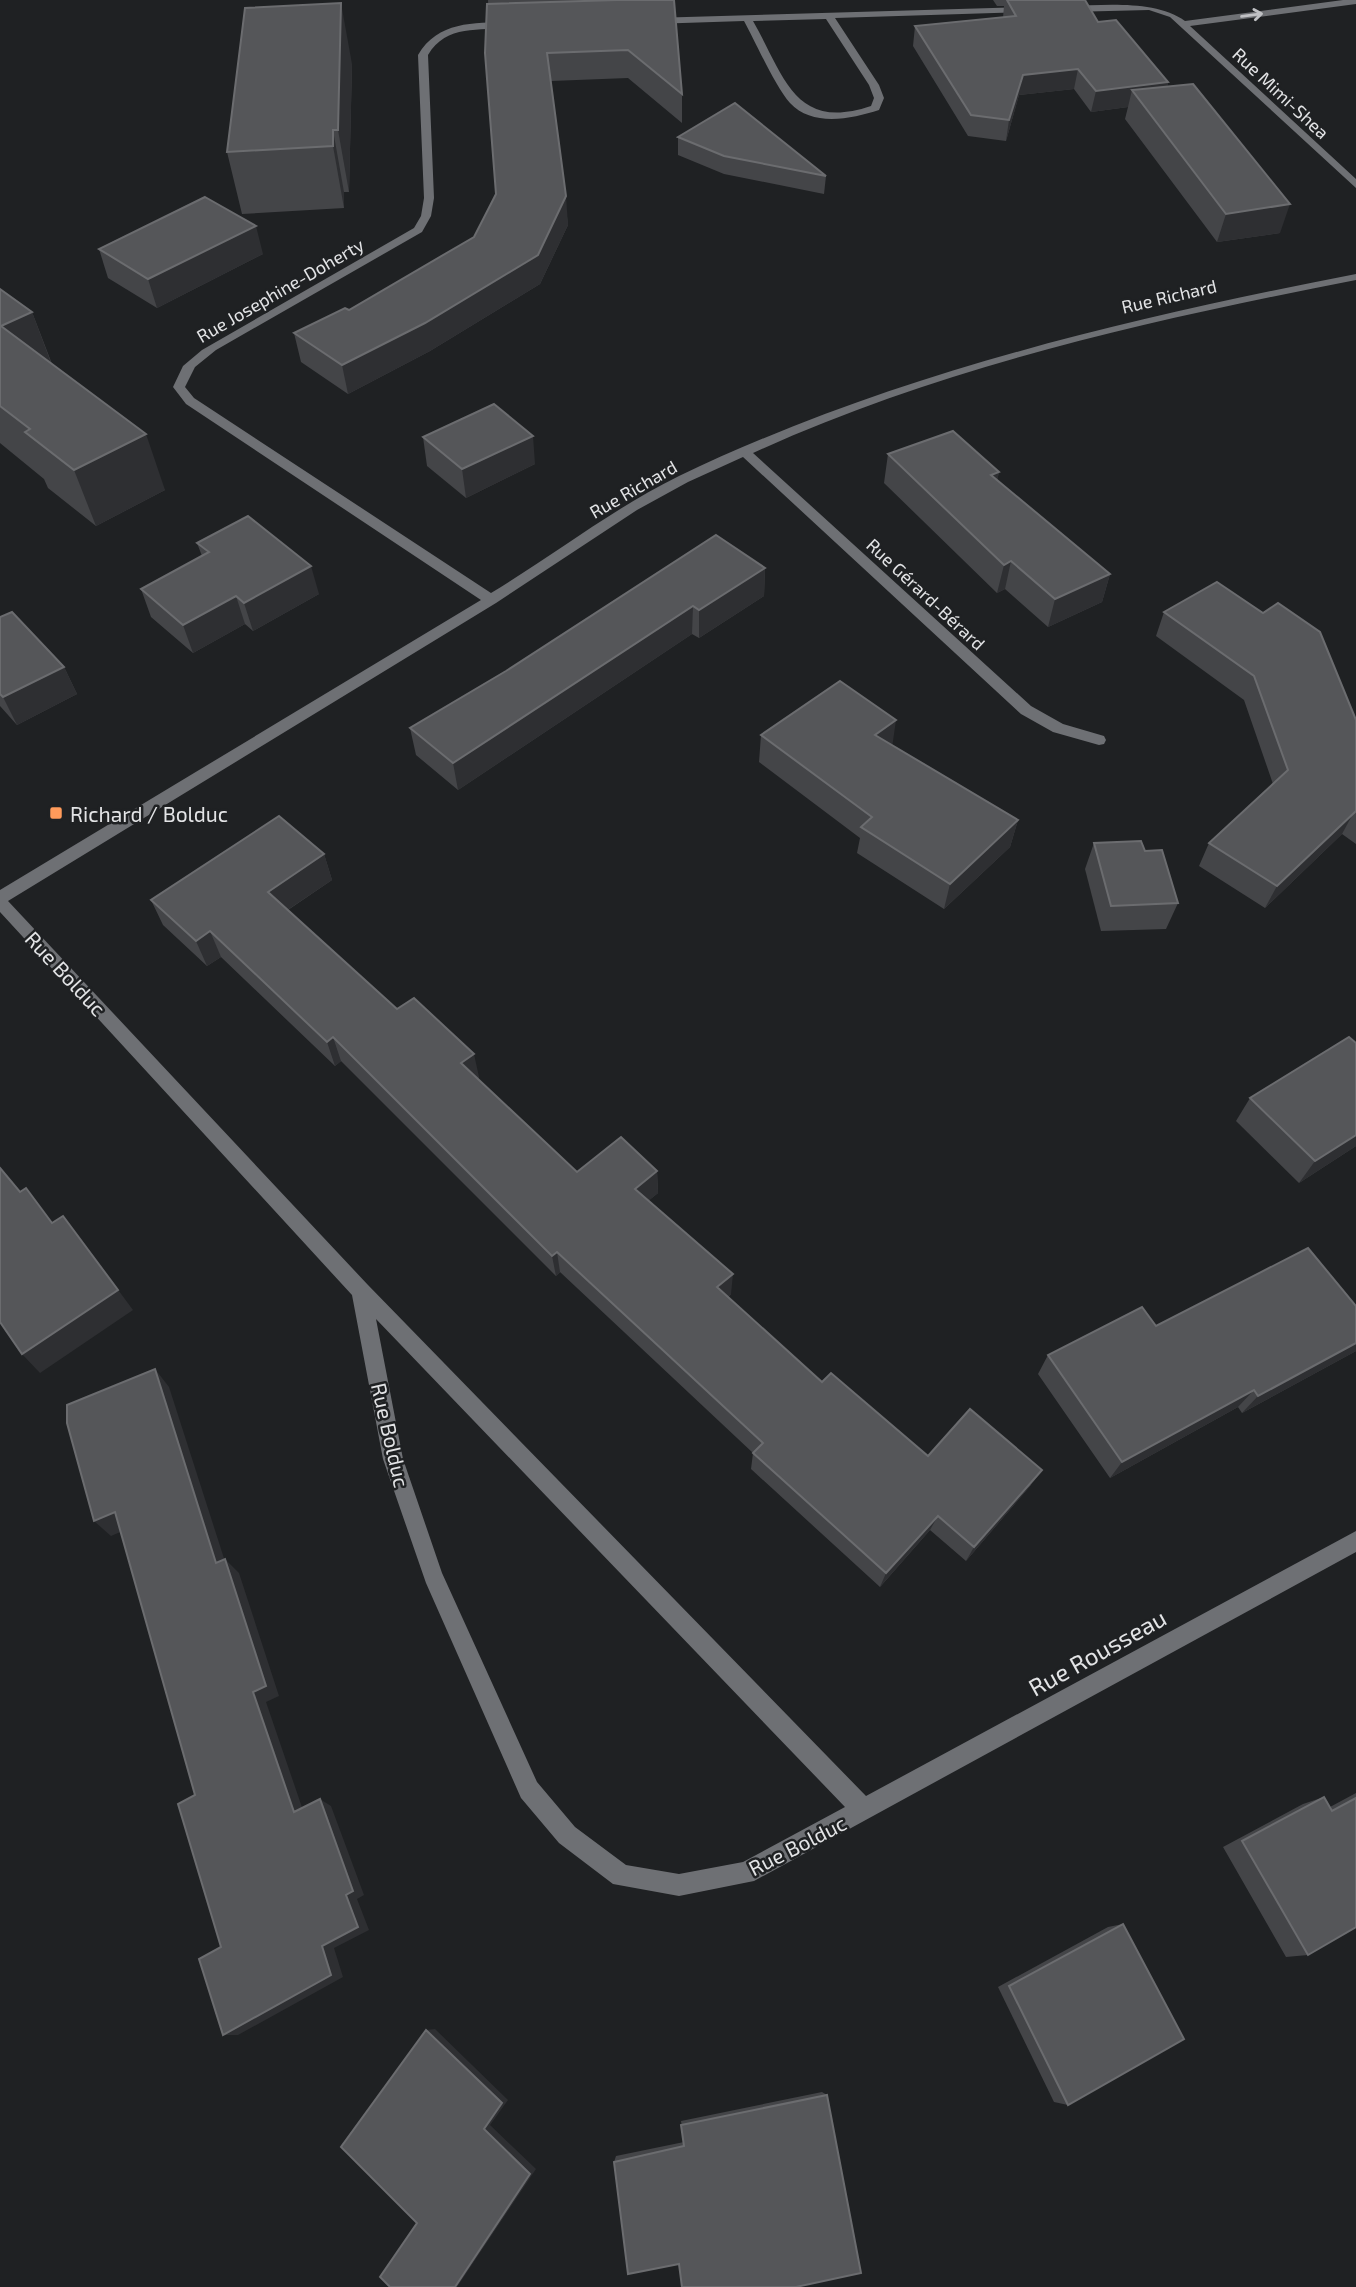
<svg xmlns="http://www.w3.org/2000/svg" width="1356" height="2287" font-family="'Exo 2',sans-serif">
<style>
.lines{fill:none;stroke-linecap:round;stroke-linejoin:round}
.minor{fill:#6e7074;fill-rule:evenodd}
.wall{fill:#444548}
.shaded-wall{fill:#2e2f32}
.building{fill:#555659;stroke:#6b6c6f;stroke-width:2}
.oneway{stroke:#c0c1c4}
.poi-dot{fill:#ff9b5b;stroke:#1f2123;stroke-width:2.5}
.labels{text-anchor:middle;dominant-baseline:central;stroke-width:5;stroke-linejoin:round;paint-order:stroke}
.far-street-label{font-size:18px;fill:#e3e4e6;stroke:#1f2123}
.poi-label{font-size:21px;fill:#e3e4e6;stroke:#1f2123;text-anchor:start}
.street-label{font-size:21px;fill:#e3e4e6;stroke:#1f2123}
.near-street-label{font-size:24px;fill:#e3e4e6;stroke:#1f2123}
</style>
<rect width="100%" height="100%" fill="#1f2123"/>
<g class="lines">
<!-- minor -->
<g class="minor">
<path d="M1343,0H1356V4L1190,26L1356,179V188L1170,17L1149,10L1069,12L1064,9L1069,6C1106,5 1156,0 1185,21Z"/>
<path d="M1027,7L1030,8V12L835,18L879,85L884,98L879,110C851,119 812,127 790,103C776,88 755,41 744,21L652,24L647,21L652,18ZM826,19L869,85L874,98L871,106C794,132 784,75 753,21Z"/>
<path d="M509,22L512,23V27C481,32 447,23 428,55L434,198L431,216L422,232L216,350L195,367L185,387L194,398L491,593C554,555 612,509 679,476C892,374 1125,319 1356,274V280C1151,320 944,366 753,453L1031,706L1063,724L1104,736L1106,740L1104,744L1099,745L1053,732L1021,714L743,457L688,482L637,510L496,603L8,901L368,1285L866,1796L1356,1531V1552L754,1881L679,1896L613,1884L559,1843L521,1798L426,1583L383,1459L352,1295L0,912V890L481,600L186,404L173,387L183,366L202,350L414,228L421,216L424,198L418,55C438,21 473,23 509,22ZM376,1319L845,1807L743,1862L679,1874L626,1865L575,1827L537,1782L442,1573L403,1459Z"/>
</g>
</g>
<!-- wall -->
<g class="wall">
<polygon points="488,0 674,0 682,94 682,123 628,78 551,81 568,225 540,284 430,351 348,394 301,362 294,333 349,310 474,237 496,194"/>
<polygon points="993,0 1085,0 1098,22 1168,82 1167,87 1280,233 1217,242 1125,119 1128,107 1091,112 1074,89 1019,95 1006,141 968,136 913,46 915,26 1003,18 1004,6 997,6"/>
<polygon points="352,64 349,192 344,192 344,208 242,214 227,152"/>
<polygon points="678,137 826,176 824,194 724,174 678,155"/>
<polygon points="99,249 263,254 157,308 108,278"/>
<polygon points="0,289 32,312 52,364 165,490 96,526 48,488 44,479 0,443"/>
<polygon points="423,437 535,464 466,498 427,466"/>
<polygon points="888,454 999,472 997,480 1110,574 1102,602 1048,627 1005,589 997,593 884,483"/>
<polygon points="197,543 319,594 253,631 245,624 193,653 151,617 141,589 202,556"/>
<polygon points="765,568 764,596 699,638 692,634 458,790 416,755 410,728"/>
<polygon points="1164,612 1356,720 1356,844 1342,834 1265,908 1199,866 1209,843 1273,784 1244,700 1156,636"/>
<polygon points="0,617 64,667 77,694 17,725 0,706"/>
<polygon points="761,735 892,745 1018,820 1010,847 944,909 857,853 860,838 759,762"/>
<polygon points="1094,843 1145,851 1178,903 1166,929 1101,931 1085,869"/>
<polygon points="324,854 332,880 288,910 397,1009 479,1077 477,1079 577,1172 657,1171 658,1193 648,1201 731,1294 728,1297 822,1382 928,1456 1031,1485 966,1561 930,1530 880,1587 751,1469 753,1453 560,1272 556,1276 341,1061 335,1066 221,957 207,966 163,925 151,900"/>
<polygon points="1356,1043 1356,1146 1299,1183 1236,1121 1250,1098"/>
<polygon points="1356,1306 1356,1351 1242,1413 1238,1407 1110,1478 1038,1374 1048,1355 1156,1326"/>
<polygon points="1356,1793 1356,1927 1308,1955 1286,1957 1223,1847 1303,1804 1324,1797 1330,1807"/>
<polygon points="1123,1924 1068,2105 1054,2102 998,1987 1108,1927"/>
<polygon points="822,2092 827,2095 679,2264 614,2162 616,2156 684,2142 681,2121"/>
</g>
<!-- shaded-wall -->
<g class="shaded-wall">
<polygon points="341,3 352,64 349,192 338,130"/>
<polygon points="1078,69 1074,89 1019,95 1006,141 1009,120 1023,75"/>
<polygon points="1168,82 1163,103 1132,90 1128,107 1091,112 1096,91"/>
<polygon points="333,130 344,192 344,208 333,146"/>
<polygon points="566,196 568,225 540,284 430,351 348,394 342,365"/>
<polygon points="1290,204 1280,233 1217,242 1226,214"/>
<polygon points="256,226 263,254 157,308 148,279"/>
<polygon points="32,312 53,368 1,326"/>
<polygon points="146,434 165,490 96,526 74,470"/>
<polygon points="533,436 535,464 466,498 462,469"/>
<polygon points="999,472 993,501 991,475"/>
<polygon points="1011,561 1005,589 997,593 1004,565"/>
<polygon points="311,566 319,594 253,631 244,603"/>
<polygon points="765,568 764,596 699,638 699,610"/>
<polygon points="1110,574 1102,602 1048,627 1055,599"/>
<polygon points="236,596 245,624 193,653 183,625"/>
<polygon points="693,606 692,634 458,790 453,763"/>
<polygon points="64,667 77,694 17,725 3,697"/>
<polygon points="896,720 892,748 875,735"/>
<polygon points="1355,810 1342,834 1265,908 1277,886"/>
<polygon points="1018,820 1010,847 944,909 950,884"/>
<polygon points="324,854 332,880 277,917 268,892"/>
<polygon points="210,931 221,957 207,966 196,941"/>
<polygon points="333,1037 341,1061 335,1066 327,1042"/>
<polygon points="474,1054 479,1077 466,1087 461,1063"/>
<polygon points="1356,1135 1356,1146 1299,1183 1315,1161"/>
<polygon points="657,1171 658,1193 636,1211 635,1189"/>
<polygon points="79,1237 133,1310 40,1373 22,1354"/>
<polygon points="557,1252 560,1272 556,1276 552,1256"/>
<polygon points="733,1274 731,1294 716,1307 717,1287"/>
<polygon points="1356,1343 1356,1351 1242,1413 1258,1396"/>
<polygon points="155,1369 169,1387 230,1577 216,1563"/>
<polygon points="1254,1390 1238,1407 1110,1478 1122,1462"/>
<polygon points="1042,1470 1031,1485 966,1561 974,1547"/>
<polygon points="115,1512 132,1527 111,1536 94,1521"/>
<polygon points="938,1516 930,1530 880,1587 886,1573"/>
<polygon points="225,1559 239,1573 279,1696 266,1702 306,1819 294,1812 253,1692"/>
<polygon points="320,1799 331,1806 364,1895 357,1899 369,1930 334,1948 343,1977 238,2035 223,2035 322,1946"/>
<polygon points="435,2029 508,2100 490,2125 536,2169 457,2287 455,2287 484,2129 426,2030"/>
</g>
<!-- building -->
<g class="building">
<polygon points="617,0 674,0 682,94 628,50 547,53 566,196 538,255 425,323 342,365 294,333 345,308 349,310 474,237 496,194 485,53 487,4"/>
<polygon points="1007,0 1085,0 1098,22 1116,20 1168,82 1096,91 1078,69 1023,75 1009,120 971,115 915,26 1016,16"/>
<polygon points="341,3 338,130 333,130 333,146 227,152 245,8"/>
<polygon points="1193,84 1290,204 1226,214 1132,90"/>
<polygon points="735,103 826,176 724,156 678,137"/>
<polygon points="205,197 256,226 148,279 99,249"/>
<polygon points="0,289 32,312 1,326 146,434 74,470 25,432 30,429 0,406"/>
<polygon points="494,404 533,436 462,469 423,437"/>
<polygon points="953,431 999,472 991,475 1110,574 1055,599 1011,561 1004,565 888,454"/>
<polygon points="248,516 311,566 244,603 236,596 183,625 141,589 209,552 197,543"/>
<polygon points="716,535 765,568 699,610 693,606 453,763 410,728 506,671"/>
<polygon points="1217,582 1263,613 1278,603 1320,632 1356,720 1356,811 1277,886 1209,843 1288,770 1254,676 1164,612"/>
<polygon points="12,612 64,667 3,697 0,694 0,617"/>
<polygon points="840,681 896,720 875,735 1018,820 950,884 861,827 872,817 761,735"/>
<polygon points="279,816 324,854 268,892 397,1009 414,998 474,1054 461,1063 577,1172 621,1137 657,1171 635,1189 733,1274 717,1287 822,1382 831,1373 928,1456 970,1409 1042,1470 974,1547 938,1516 886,1573 753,1453 763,1443 557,1252 552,1256 333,1037 327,1042 210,931 196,941 151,900"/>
<polygon points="1141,841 1145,851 1162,850 1178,903 1111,906 1094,843"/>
<polygon points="1349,1037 1356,1043 1356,1135 1315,1161 1250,1098"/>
<polygon points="0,1168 20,1192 26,1188 52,1223 63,1216 118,1290 22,1354 0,1322"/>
<polygon points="1308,1248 1356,1306 1356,1343 1258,1396 1254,1390 1122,1462 1048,1355 1142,1307 1156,1326"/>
<polygon points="155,1369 216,1563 225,1559 266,1686 253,1692 294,1812 320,1799 353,1891 346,1895 358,1927 322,1946 331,1975 223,2035 199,1959 221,1947 178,1804 195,1795 115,1512 94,1521 67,1423 67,1405"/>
<polygon points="1324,1797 1332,1811 1356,1798 1356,1927 1308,1955 1242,1841"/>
<polygon points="1123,1924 1184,2039 1068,2105 1009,1986"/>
<polygon points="426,2030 502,2103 484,2129 530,2174 455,2287 390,2287 380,2277 417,2223 341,2147"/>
<polygon points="827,2095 861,2273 796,2287 682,2287 679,2264 628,2274 614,2162 684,2146 681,2125"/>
</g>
<!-- one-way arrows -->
<defs><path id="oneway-shaft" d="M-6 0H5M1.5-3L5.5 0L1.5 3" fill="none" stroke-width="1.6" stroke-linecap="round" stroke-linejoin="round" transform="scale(1.75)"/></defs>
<use class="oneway" href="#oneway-shaft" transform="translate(1252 15) rotate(-8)"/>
<!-- markers -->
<rect class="poi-dot" x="49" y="806" width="14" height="14" rx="3.5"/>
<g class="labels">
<!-- far-street labels -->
<g class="far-street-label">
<text transform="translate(1281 93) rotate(43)">Rue Mimi-Shea</text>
<text transform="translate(280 290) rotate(-30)">Rue Josephine-Doherty</text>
<text transform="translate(1169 296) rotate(-13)">Rue Richard</text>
<text transform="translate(633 489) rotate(-30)">Rue Richard</text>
<text transform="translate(926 594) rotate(43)">Rue Gérard-Bérard</text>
</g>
<!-- poi labels -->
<g class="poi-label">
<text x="70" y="813">Richard / Bolduc</text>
</g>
<!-- street labels -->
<g class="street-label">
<text transform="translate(66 973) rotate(47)">Rue Bolduc</text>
<text transform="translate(391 1435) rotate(77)">Rue Bolduc</text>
<text transform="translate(797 1845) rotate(-27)">Rue Bolduc</text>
</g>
<!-- near-street labels -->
<g class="near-street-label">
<text transform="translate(1097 1652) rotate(-29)">Rue Rousseau</text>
</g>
</g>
</svg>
